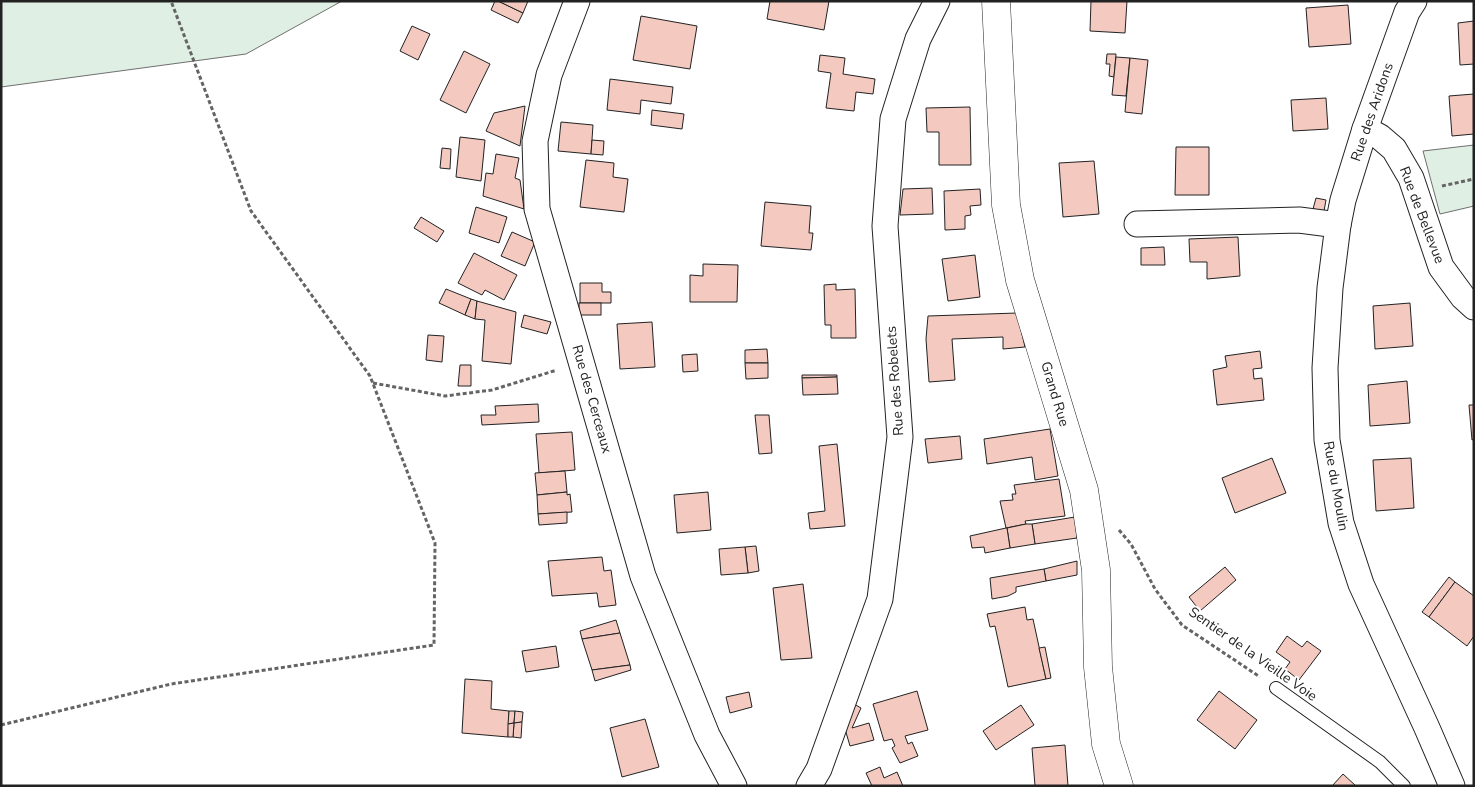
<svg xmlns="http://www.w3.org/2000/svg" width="1475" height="787" font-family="'Nunito Sans',sans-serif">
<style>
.green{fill:#e0efe3;stroke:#6f6f6f}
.building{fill:#f3c9c0;stroke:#222}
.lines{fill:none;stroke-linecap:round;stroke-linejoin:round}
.service-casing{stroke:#222;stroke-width:14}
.minor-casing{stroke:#222;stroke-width:27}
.tertiary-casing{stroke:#222;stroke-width:29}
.path{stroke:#646464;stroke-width:3;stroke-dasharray:4 2.5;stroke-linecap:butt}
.service{stroke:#fff;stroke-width:12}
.minor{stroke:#fff;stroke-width:25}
.tertiary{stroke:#fff;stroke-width:28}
.labels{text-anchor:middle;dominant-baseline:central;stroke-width:4;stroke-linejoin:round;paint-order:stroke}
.street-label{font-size:14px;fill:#222;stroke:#fff}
</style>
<rect width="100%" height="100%" fill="#fff"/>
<!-- green -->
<g class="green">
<polygon points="1,1 342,1 246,54 1,87"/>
<polygon points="1474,145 1474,206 1440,214 1423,151"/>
</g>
<!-- building -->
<g class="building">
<polygon points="495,1 498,1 523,13 518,23 491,10"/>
<polygon points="498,1 528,1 523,13"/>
<polygon points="770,1 829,1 824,30 767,19"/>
<polygon points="1091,1 1127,1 1125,33 1090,31"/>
<polygon points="1348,5 1351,44 1309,47 1306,8"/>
<polygon points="641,16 697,26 690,69 633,60"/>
<polygon points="1474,21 1474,64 1460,65 1458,23"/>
<polygon points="412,26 430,34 418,60 400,51"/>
<polygon points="464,51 490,64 466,113 440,100"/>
<polygon points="1107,54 1116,54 1114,77 1109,76 1110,64 1106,64"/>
<polygon points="820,55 845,58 843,74 875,79 873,94 856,92 854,111 826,108 831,73 818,71"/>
<polygon points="1116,57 1130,58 1126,96 1112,95"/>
<polygon points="1130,58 1148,60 1142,114 1125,112"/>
<polygon points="610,79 673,87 671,104 641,100 640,114 607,110"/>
<polygon points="1474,94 1474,134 1452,136 1449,96"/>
<polygon points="1326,98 1328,129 1293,131 1291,100"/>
<polygon points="525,106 520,146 486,131 494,113"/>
<polygon points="970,107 971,165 939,165 939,132 927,132 926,108"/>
<polygon points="652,110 684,114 682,129 651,125"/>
<polygon points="561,122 593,125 591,154 558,151"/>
<polygon points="460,137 485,140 481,181 456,177"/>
<polygon points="592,140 604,141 603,155 591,154"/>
<polygon points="1176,147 1209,147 1209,195 1175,195"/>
<polygon points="442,148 451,149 450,169 440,168"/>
<polygon points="496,154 519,158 515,178 520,180 524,209 483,196 486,173 493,174"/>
<polygon points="586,160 614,163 613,177 628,179 624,212 580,207"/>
<polygon points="1094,161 1099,214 1063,217 1059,163"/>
<polygon points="932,188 933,214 900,215 903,189"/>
<polygon points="980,189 981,205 970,206 971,215 965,216 965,229 945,230 944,191"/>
<polygon points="1316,198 1326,200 1324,211 1313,209"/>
<polygon points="765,202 811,206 809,233 813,233 811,250 761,246"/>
<polygon points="476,207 507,217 499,243 469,233"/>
<polygon points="421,217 444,231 437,242 414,228"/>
<polygon points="512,232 535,242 525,266 501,256"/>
<polygon points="1238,237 1240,276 1207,279 1207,262 1190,262 1189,239"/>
<polygon points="1164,247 1165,265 1141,265 1141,248"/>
<polygon points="474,253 517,275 504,300 485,290 482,295 458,283"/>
<polygon points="975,255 980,297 948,301 942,259"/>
<polygon points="703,264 738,265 737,302 690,302 690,275 703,276"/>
<polygon points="580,283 602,283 602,292 611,292 611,303 580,303"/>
<polygon points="836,284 836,290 855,289 856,338 831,338 831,325 825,325 824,285"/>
<polygon points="446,289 471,299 465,315 439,303"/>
<polygon points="471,299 477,301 475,319 465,315"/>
<polygon points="477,301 516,312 511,364 482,361 485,320 475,319"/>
<rect x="579" y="303" width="22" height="12"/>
<polygon points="1410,303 1413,346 1375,349 1373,306"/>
<polygon points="1017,313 1025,347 1003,349 1003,337 952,339 955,380 929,382 926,339 928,316"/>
<polygon points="524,315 551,322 547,334 521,327"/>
<polygon points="652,322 655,367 620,369 617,324"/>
<polygon points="428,335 444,336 442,362 426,360"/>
<polygon points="767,349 768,363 745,363 745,350"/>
<polygon points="1260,351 1262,368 1253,369 1254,379 1262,378 1264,400 1217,405 1213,370 1227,367 1225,356"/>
<polygon points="697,354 698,371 683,372 682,355"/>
<polygon points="745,363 768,363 768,378 746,379"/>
<polygon points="460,365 471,365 471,386 458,386"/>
<polygon points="802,375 837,375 837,377 802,378"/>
<polygon points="837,377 838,394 803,395 802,378"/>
<polygon points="1407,381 1410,423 1370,426 1368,385"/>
<polygon points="538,404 539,422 482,425 481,415 496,415 495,406"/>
<polygon points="1469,405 1474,405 1474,439 1472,440"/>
<polygon points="755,415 769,415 772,453 759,454"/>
<polygon points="1050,429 1058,476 1035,480 1032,457 987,464 984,439"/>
<polygon points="572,432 575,470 539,473 536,434"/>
<polygon points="960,436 962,459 928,463 925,439"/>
<polygon points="837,444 845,526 810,529 808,513 825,511 819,446"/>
<polygon points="1272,458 1286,493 1235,513 1222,478"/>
<polygon points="1411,458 1414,508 1376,511 1373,460"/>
<polygon points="565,471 567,492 537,495 535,473"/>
<polygon points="1059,479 1065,516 1025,521 1026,524 1006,528 1000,501 1013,500 1012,494 1016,494 1014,485"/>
<polygon points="567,492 567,495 570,494 572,512 538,514 537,495"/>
<polygon points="708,492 711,530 677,533 674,495"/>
<polygon points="567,512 567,523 539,525 538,514"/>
<polygon points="1075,517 1077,538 1035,544 1032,524"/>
<polygon points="1026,524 1032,524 1035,544 1010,548 1007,528"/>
<polygon points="1006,528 1007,528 1010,548 985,553 984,547 972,548 970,536"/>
<polygon points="756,546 759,571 748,573 745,547"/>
<polygon points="745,547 748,573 721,575 719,549"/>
<polygon points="602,557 604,571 611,570 616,605 599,607 597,593 552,596 548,561"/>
<polygon points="1077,561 1077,575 1046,581 1044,569"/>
<polygon points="1225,567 1236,580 1200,611 1189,597"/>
<polygon points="1044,569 1046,581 1016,587 1016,592 1008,596 992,599 990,578"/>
<polygon points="1449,577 1455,582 1429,617 1422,612"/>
<polygon points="1455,582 1474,596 1474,636 1467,646 1429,617"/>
<polygon points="803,584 812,658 781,660 773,588"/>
<polygon points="1025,607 1027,620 1033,619 1046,679 1008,687 995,626 990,627 987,614"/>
<polygon points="616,620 620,633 582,639 580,631"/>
<polygon points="620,633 630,665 592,670 582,639"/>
<polygon points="1287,636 1302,647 1307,641 1321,651 1299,680 1285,669 1290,662 1276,652"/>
<polygon points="556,646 559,667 526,672 522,651"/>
<polygon points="1045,647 1051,678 1046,679 1039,648"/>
<polygon points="630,665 631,670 595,681 592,670"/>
<polygon points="465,679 492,681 491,709 509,711 508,737 462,733"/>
<polygon points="917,691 928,730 905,736 908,744 912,742 918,756 900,763 892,748 895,746 892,739 884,741 873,704"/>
<polygon points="1219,691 1257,720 1235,749 1197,720"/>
<polygon points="749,692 752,707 730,713 726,697"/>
<polygon points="854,704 861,708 852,728 869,723 874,740 850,746 845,729"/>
<polygon points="1021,705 1034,725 996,750 983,731"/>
<polygon points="509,711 515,711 514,723 508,724"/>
<polygon points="515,711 523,712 522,722 514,723"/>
<polygon points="645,719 659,767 622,777 610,728"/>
<polygon points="522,722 521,738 513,737 514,723"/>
<polygon points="514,723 513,737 508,737 508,724"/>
<polygon points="1065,745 1068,786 1035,786 1032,748"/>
<polygon points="880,767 884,778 897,772 903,786 872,786 866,773"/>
<polygon points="1343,774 1356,786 1332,786"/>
</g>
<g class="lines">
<defs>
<polyline id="service" points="1276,688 1380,762 1404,786"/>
<g id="minor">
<polyline points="577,1 549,75 535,141 537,209 643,576 707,735 734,786"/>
<polyline points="1414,1 1407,12 1365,129 1343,200 1338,225 1330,288 1325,368 1327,440 1341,523 1361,584 1427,728 1452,786"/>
<polyline points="1365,129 1380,137 1394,149 1411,178 1441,267 1463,297 1474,307"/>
<polyline points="1137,224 1299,220 1338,225"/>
<polyline points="809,786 819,769 880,599 900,437 885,226 893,119 918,39 937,1"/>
</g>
<polyline id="tertiary" points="996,1 1006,205 1020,280 1084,490 1096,570 1098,667 1106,744 1119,786"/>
</defs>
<!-- service casing -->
<use href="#service" class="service-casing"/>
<!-- minor casing -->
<use href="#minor" class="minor-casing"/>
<!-- tertiary casing -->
<use href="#tertiary" class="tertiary-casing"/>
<!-- path -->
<g class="path">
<polyline points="1442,186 1474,179"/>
<polyline points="373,383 445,396 492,390 557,370"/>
<polyline points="1119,530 1131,544 1155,589 1182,625 1260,677"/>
<polyline points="1,725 171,684 434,645 435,543 370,376 251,211 171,1"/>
</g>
<!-- service -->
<use href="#service" class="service"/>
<!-- minor -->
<use href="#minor" class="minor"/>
<!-- tertiary -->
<use href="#tertiary" class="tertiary"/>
</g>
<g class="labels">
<!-- street labels -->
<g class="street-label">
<text transform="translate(1372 112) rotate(-71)">Rue des Aridons</text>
<text transform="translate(1422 215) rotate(69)">Rue de Bellevue</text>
<text transform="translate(895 381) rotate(-94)">Rue des Robelets</text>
<text transform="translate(1055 394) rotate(73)">Grand Rue</text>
<text transform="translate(592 399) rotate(74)">Rue des Cerceaux</text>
<text transform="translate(1336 486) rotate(80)">Rue du Moulin</text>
<text transform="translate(1253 654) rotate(35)">Sentier de la Vieille Voie</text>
</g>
</g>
<!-- border -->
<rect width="1475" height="787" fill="none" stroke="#222222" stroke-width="5"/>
</svg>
